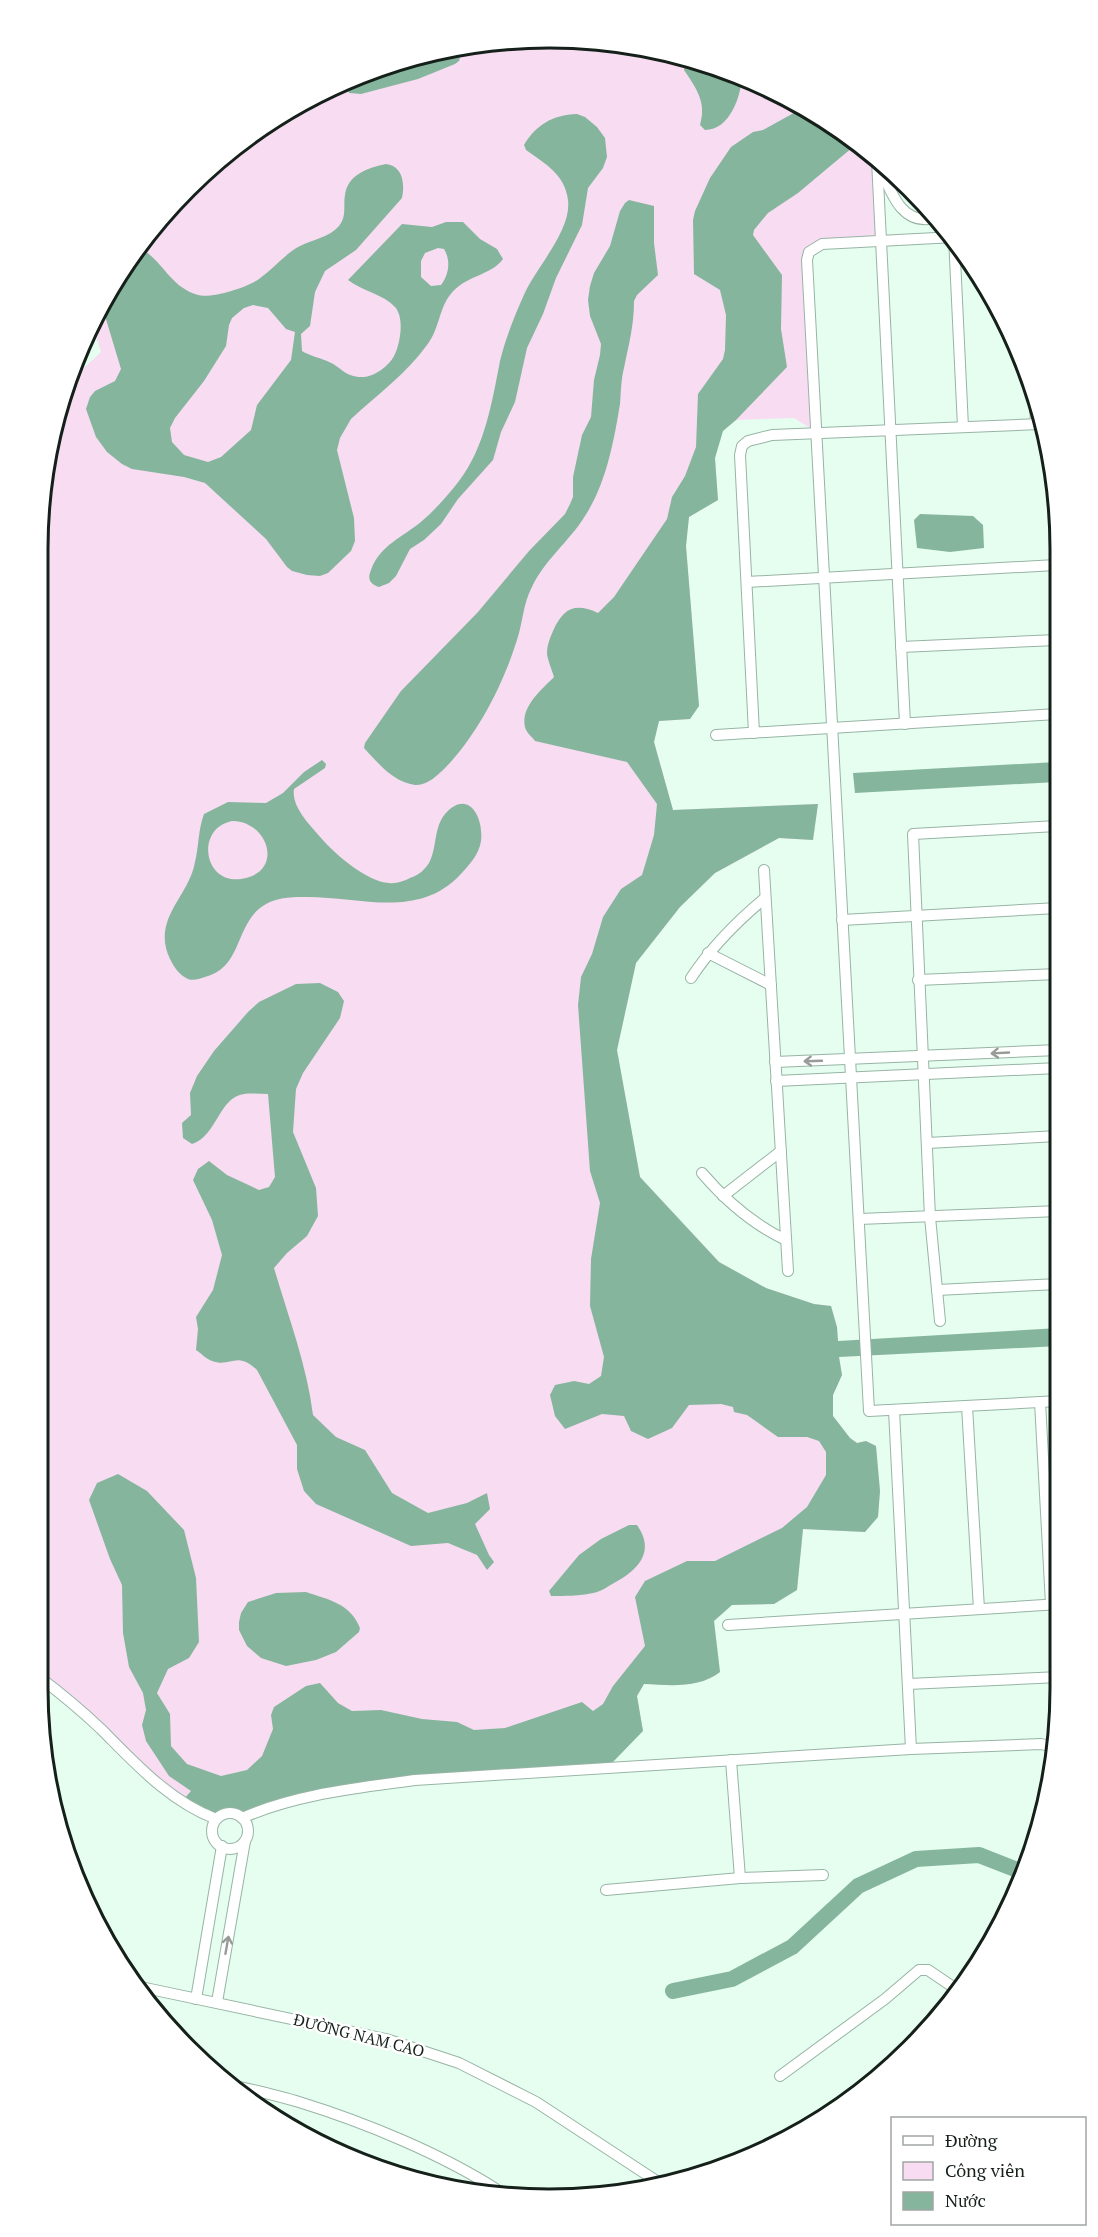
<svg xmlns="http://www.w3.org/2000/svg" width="1098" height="2237" font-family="'PT Serif',serif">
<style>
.green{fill:#f8dcf2}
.water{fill:#86b59d;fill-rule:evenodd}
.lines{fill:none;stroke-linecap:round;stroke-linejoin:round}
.river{stroke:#86b59d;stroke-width:16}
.minor-casing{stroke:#97b4a5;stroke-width:12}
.minor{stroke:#fff;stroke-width:10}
.oneway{stroke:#969b98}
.labels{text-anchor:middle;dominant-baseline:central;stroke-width:5;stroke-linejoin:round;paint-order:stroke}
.street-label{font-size:16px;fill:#15201a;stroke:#fff}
.rim{fill:none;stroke:#15201a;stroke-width:3}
</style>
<rect width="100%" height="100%" fill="#e5fef0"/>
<!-- green -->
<path class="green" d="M549,38L649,47L745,77L861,143L874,157L878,238L809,248L813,430L794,418L736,420L722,431L715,458L718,500L689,517L686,546L699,706L690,719L659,721L654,742L673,810L818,804L813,840L779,838L715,873L680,907L636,963L617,1050L640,1177L719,1262L766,1288L814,1304L831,1306L837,1327L838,1348L842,1375L833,1395V1416L850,1438L857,1443L866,1441L876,1446L880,1491L878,1517L865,1532L803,1529L797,1590L774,1604L732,1605L714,1621L720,1672C698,1689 670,1685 644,1684L637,1696L643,1731L416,1777L243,1815C233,1809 225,1809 216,1816L186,1802L38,1672V549L47,449L70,373L86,366L101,352L92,324L124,265L188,187L265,124L354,76L450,47Z"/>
<!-- water -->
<g class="water">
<polygon points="455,53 460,57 459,61 455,64 418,79 361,94 349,93 347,87 355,78 382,68 421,64"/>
<path d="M691,60L742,76C741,96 730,130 705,130L700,125C707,102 696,88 684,70L685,66Z"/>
<path d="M801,109L859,142L798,193L768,213L754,230L753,235L782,275L781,329L787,367L736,420L723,431L715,458L718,500L689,517L686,546L699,706L690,719L659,721L654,742L673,810L818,804L813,840L779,838L715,873L680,907L636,963L617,1050L640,1177L719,1262L766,1288L814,1304L831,1306L837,1327L838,1341L1059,1328V1346L839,1357L842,1375L833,1395V1416L850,1438L857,1443L866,1441L876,1446L880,1491L878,1517L865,1532L803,1529L797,1590L774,1604L732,1605L714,1621L720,1672C698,1689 670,1685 644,1684L637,1696L643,1731L611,1764L416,1777L243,1815C233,1809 225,1809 216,1816L183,1800L191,1791L169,1776L146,1741L142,1725L146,1710L143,1693L129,1667L123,1633L122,1585L110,1559L89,1500L97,1483L118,1474L147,1491L184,1530L196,1578L199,1642L189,1658L168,1669L157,1693L170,1714L171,1746L187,1764L221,1776L247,1770L262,1756L273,1729L271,1715L274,1707L306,1686L320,1683L338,1703L352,1711L381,1710L422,1719L457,1722L474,1730L505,1728L582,1702L593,1711L603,1704L613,1686L645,1646L635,1597L645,1581L687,1561H715L782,1528L807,1507L826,1475V1452L819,1441L807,1437H778L747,1415L734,1412L733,1407L721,1404L689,1405L672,1428L648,1439L631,1431L624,1416L602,1414L565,1429L555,1416L550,1395L555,1385L574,1381L589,1384L601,1376L604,1357L590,1306L591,1259L600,1203L590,1171L578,1005L581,977L592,954L603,917L621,889L642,875L654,835L657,804L627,762L535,741C533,738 528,734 526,730C518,709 541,690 554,677C552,670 548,661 547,654C547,645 550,638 553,631C563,609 574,602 598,613L614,597L667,519L672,497L685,476L696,447L698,394L723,359L725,350L726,315L720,290L694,274L693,220L695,211L710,178L731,147L753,132L763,130Z"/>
<path d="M577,114L585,117L597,127L605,138L607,157L603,168L588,188L582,225L556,278L543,314L527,348L515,402L501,432L493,460L458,499L441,524L424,540L410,549L396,576L389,583L379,587C370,584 367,579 371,570C380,545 403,537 422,521C436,509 448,495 459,481C485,447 492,402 500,361C505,340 514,317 523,297C535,268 572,231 568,200C565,174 545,164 526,150L524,145C536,125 552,115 577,114Z"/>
<path d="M386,164C403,166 405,184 402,198L356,250L325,271L315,292L310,326L301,334L302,351C310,356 318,357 327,361C342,367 345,378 364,377C375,376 389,366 394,356C400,345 405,318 395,307C383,294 362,291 348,280L402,224L432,227L446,222H463L480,239L497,249L503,259C491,276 465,275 450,295C439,309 439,330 427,345C407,373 377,395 351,419L340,438L337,450L354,518L355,541L351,551L328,573L320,576L307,575L292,571L287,567L266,539L205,483L184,477L132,469L122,464L107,452L96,437L86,409L90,397L95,391L115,381L121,369L102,306L124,265L138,247C164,260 168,286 198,295C211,299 248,287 259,279C273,269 283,256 298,247C311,240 330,237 339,226C347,216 343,206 345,195C348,174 368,168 386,164ZM438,248L444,249C451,260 449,275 441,285L431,286L421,277V261L425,253ZM253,305L268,308L286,329L295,332L291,360L257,405L251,430L221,457L208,462L184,455L172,442L170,428L175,418L204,381L226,346L229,325L232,318L244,308Z"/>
<path d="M629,200L654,206V243L658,275L637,295L634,301C634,326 629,343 624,368C621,379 621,392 620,404C614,441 606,484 585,516C569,542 544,560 531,589C524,603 523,618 519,633C506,679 479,733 446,767C438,775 427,786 415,785C393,782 378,763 364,748L365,743L401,691L478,612L529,551L565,514L570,504L573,497V477L582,435L591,417L594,380L600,355L601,344L590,316L588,300L590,286L594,273L610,246L620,211L625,203Z"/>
<polygon points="920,514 973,516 983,525 984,548 950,552 917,548 914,520"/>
<path d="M322,760L326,764L325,768L294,789C291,807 311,826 322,839C335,854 367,882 389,883C396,884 404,881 410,878C419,875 426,869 430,861C437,846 434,827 445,814C468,788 484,817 481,841C479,855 469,865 460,875C416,921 357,895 301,897C290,897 276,898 266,904C234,922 244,967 205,977C199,979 193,981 188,979C179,975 174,967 170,959C151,919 189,897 195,862C199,846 198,830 204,814L228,802L266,803L283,793L304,772ZM233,821C268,822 283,869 246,878C203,889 194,827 233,821Z"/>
<polygon points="1057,762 1057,782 855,793 853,773"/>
<path d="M320,983L338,992L344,1001L340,1018L303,1073L296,1089L293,1132L316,1188L318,1216L307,1236L287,1253L274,1268C288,1316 307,1365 313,1415L336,1437L365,1450L392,1493L428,1513L467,1503L487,1493L490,1509L475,1524L489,1555L494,1562L487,1570L477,1555L448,1543L411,1546L316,1504L304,1491L297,1469V1445L257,1370C236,1350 231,1368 212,1361C206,1359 201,1353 196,1350L198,1329L196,1317L213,1290L222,1255L212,1220L193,1180L198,1169L209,1161L227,1175L259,1190L269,1187L275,1177L268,1094C260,1094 252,1093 244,1094C219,1097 217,1136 192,1144L183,1138L182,1123L191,1115L190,1093L197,1076L214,1051L248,1012L259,1002L296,984Z"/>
<path d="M629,1525H637C656,1552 638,1570 614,1583C607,1587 600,1592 593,1593C580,1596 564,1596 551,1596L549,1591L579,1555L601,1539Z"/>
<path d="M306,1592C329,1600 350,1603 360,1628L359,1632L336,1652L316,1660L286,1666L261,1658L247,1646L239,1630V1622L241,1613L248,1602L276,1593Z"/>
</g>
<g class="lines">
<!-- river -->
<polyline class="river" points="673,1991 732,1979 792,1947 858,1886 916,1859 979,1855 1025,1873"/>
<defs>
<g id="minor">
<polyline points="877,160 905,724"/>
<path d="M881,169C891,193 902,226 935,218"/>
<polyline points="954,237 963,427"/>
<polyline points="955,237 822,244 809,252 807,260 869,1411 1059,1401"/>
<polyline points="1035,403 1036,424"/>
<polyline points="747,582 1056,565"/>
<polyline points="901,647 1057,640"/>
<polyline points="754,733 740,455 742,446 748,441 772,435 1040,424"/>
<polyline points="716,735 1057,714"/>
<polyline points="764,870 788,1271"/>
<polyline points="842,920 1058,908"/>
<polyline points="708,953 771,985"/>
<path d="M691,978C712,946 736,922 765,898"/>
<polyline points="918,980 1058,974"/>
<polyline points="775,1062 1058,1050"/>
<polyline points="776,1081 1058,1068"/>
<polyline points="927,1143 1058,1136"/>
<path d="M702,1173C726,1201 752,1224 786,1240"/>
<polyline points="723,1196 781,1151"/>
<polyline points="859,1219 1059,1211"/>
<polyline points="937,1290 1059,1284"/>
<polyline points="940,1321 930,1217 913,834 1057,826"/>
<polyline points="1040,1402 1051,1604"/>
<polyline points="967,1406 979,1609"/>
<polyline points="894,1410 911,1749"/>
<polyline points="728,1625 1060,1604"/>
<path d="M38,1676C59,1692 81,1710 101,1729C136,1764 169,1801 216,1819"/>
<polyline points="908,1684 1060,1677"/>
<polyline points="731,1760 740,1878"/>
<circle cx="230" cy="1831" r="18"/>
<path d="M242,1818C296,1794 358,1788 415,1780L911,1749L1041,1744L1055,1747"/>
<polyline points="606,1890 740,1878 823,1875"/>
<polyline points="136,1986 386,2039 459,2063 536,2102 658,2182"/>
<polyline points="196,1999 222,1846"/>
<polyline points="217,2002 245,1841"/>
<polyline points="780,2076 885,1999 919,1970 928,1970 959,1991"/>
<path d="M228,2084C252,2090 276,2095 299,2102C364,2122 442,2154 499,2191"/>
</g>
</defs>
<!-- minor casing -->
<use href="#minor" class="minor-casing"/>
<!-- minor -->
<use href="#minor" class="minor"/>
</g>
<!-- one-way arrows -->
<defs><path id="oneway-shaft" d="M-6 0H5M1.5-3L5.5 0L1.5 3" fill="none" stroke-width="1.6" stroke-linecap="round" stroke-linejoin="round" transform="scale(1.5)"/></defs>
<g class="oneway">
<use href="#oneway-shaft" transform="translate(1000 1053) rotate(177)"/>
<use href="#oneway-shaft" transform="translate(813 1061) rotate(178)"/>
<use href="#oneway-shaft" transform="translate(227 1945) rotate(-80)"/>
</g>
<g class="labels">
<!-- street labels -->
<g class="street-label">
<text transform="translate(359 2035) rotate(14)">ĐƯỜNG NAM CAO</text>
</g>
</g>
<!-- crop -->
<path d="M0 0H1098V2237H0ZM549 48H549A501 501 0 0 1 1050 549V1688A501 501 0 0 1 549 2189H549A501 501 0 0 1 48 1688V549A501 501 0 0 1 549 48Z" fill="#fff" fill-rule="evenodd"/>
<path class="rim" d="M549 48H549A501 501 0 0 1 1050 549V1688A501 501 0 0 1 549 2189H549A501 501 0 0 1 48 1688V549A501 501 0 0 1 549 48Z"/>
<!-- legend -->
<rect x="891" y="2117" width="195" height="108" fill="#ffffff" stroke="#a1a6a3" stroke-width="1.5"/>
<rect x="903" y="2136" width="30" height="9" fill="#ffffff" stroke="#a1a6a3" stroke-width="1.5"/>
<text x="945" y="2147" font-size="18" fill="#15201a">Đường</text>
<rect x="903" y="2162" width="30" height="18" fill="#f8dcf2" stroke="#a1a6a3" stroke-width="1.5"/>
<text x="945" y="2177" font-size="18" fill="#15201a">Công viên</text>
<rect x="903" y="2192" width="30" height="18" fill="#86b59d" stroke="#a1a6a3" stroke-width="1.5"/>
<text x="945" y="2207" font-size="18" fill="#15201a">Nước</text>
</svg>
